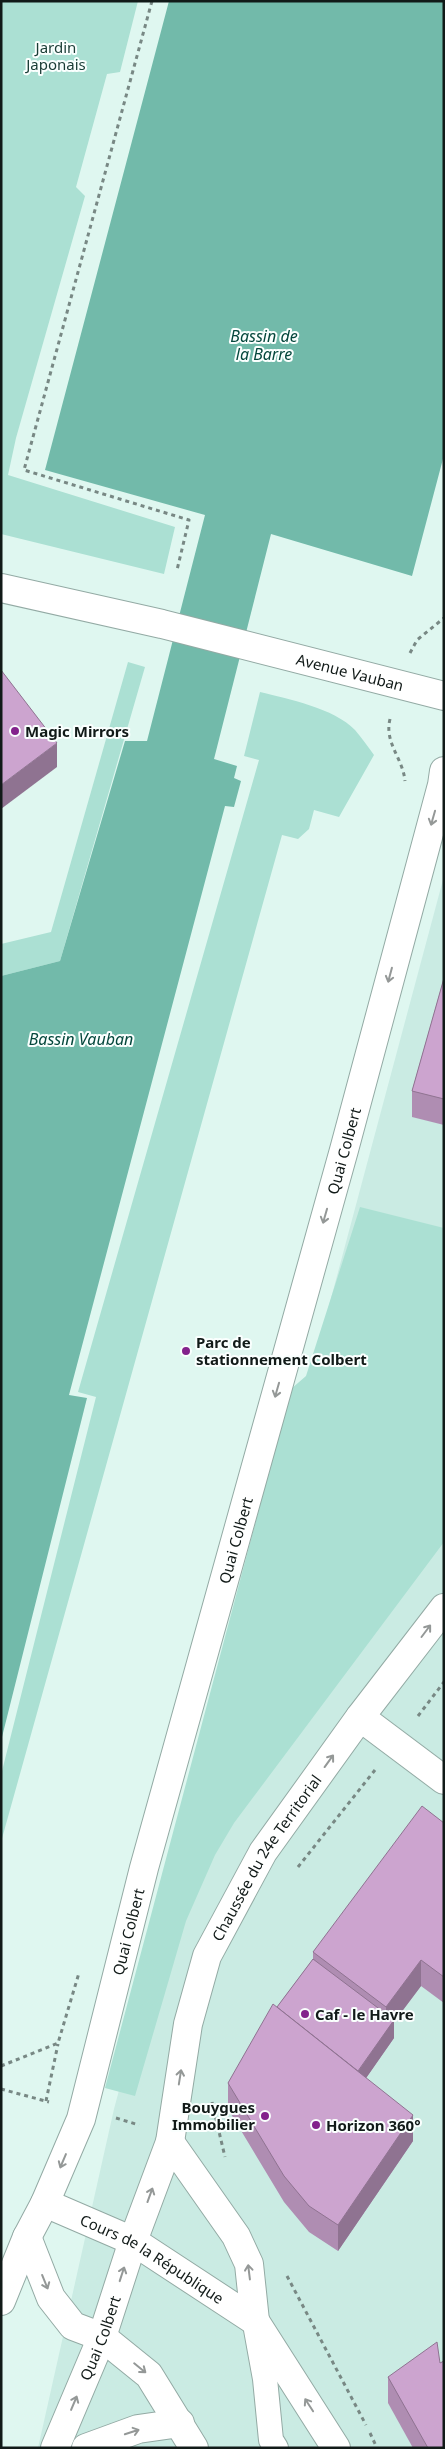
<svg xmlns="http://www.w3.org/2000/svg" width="445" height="2449" font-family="'Noto Sans',sans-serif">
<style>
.built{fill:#caebe3}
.green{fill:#abe0d3}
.water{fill:#72baaa}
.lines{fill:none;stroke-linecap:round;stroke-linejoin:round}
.service-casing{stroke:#93aaa4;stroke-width:26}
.minor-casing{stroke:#93aaa4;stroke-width:30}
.secondary-casing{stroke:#93aaa4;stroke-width:30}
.primary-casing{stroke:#93aaa4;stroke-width:30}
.path{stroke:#788884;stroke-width:3;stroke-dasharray:4 4;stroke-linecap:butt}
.service{stroke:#fff;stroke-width:24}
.minor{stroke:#fff;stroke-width:28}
.secondary{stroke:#fff;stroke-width:28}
.primary{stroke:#fff;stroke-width:28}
.wall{fill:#af8db2}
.shaded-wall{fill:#8f7391}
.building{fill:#cca4cf;stroke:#8f7391}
.oneway{stroke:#949897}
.poi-dot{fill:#83228c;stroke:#fafffe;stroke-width:2}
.labels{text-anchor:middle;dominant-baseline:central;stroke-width:4;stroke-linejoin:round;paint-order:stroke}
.park-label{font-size:15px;fill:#193c35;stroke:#fafffe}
.street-label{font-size:15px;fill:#111a18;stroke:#fafffe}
.poi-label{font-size:15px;font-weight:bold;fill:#111a18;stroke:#fafffe;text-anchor:start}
.water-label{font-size:16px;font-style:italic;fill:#04473c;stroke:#fafffe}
</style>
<rect width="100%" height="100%" fill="#dff7f0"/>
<!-- built -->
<polygon class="built" points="444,876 444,2448 38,2448 114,2109"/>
<!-- green -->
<g class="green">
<polygon points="1,1 138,1 120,72 107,74 76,187 85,196 16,438 8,475 175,527 164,574 1,534"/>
<polygon points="128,662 145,667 60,961 1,976 1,944 51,932"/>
<path d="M260,692C288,699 334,708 355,730C362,738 368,747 374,755L339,817L314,810L309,829L298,839L282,835L1,1842V1775L96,1397L78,1392L259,760L244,756Z"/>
<polygon points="360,1207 444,1228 444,1542 234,1823 215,1855 186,1921 135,2096 105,2088 291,1389 306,1376"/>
</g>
<!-- water -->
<polygon class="water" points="169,1 444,1 444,455 412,576 271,534 214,759 237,766 234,778 241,781 234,807 225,806 69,1395 87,1398 1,1741 1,976 60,961 125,741 147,741 205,515 45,470"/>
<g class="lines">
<defs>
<polyline id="service" points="255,2324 265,2379 271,2440 276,2448"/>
<polyline id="minor" points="360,1717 444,1780"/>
<g id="secondary">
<path id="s1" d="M1,588L162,624L444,696"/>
<path id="s2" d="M45,2203L133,2241L255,2321L336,2448"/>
<polyline points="27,2237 51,2298 73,2326 102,2337 149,2375 194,2448"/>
<polyline points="86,2448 138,2429 180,2423"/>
</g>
<g id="primary">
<polyline points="170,2142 236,2236 249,2264 255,2321"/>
<path id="s3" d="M1,2301L27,2237L45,2203L81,2119L144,1868L344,1150L442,785L444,771"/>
<path id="s4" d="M55,2448L102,2337L133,2241L170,2142L188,2024L207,1956L263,1852L360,1717L444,1608"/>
</g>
</defs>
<!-- service casing -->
<use href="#service" class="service-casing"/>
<!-- minor casing -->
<use href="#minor" class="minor-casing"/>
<!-- secondary casing -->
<use href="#secondary" class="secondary-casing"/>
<!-- primary casing -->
<use href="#primary" class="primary-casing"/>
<!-- path -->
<g class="path">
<polyline points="152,1 24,470 189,520 177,570"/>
<polyline points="410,653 417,640 444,618"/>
<path d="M390,719C384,743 403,758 405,781"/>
<polyline points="418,1716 444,1682"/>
<polyline points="298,1867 375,1770"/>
<polyline points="1,2066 58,2043 79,1973"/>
<polyline points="1,2089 49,2102"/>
<polyline points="46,2101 58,2044"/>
<polyline points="212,2102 225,2157"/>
<polyline points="116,2118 139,2125"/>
<polyline points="287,2276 366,2425"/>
<polyline points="370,2433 377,2448"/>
</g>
<!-- service -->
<use href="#service" class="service"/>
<!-- minor -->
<use href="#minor" class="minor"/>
<!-- secondary -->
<use href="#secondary" class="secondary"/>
<!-- primary -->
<use href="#primary" class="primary"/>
</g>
<!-- wall -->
<g class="wall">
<polygon points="444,978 444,1125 412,1117 412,1091"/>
<polygon points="444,1823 444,2003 421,1986 394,2022 394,2038 366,2078 413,2141 338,2251 309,2232 284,2202 228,2109 228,2083 277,2007 313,1959 313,1952"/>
<polygon points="440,2363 444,2448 413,2448 388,2403 388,2377"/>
</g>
<!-- shaded-wall -->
<g class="shaded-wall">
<polygon points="57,743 57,767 1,809 1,785"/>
<polygon points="421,1960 421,1986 394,2022 394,2038 355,2094 355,2076 386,2031 386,2007"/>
<polygon points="413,2115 413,2141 338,2251 338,2225"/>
</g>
<!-- building -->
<g class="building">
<polygon points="1,670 57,743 1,785"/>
<polygon points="444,978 444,1099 412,1091"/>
<polygon points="422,1806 444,1823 444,1977 421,1960 386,2007 313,1952"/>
<polygon points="313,1959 394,2020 358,2071 277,2007"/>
<polygon points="273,2004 413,2115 338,2225 309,2206 284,2176 228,2083"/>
<polygon points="437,2342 440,2363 444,2361 444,2448 428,2448 388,2377"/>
</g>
<!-- one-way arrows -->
<defs><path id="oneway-shaft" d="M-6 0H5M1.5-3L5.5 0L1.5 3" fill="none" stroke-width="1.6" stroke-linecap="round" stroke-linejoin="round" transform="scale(1.25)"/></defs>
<g class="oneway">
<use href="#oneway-shaft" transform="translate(433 818) rotate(106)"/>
<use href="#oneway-shaft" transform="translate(390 975) rotate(105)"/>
<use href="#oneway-shaft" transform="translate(325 1216) rotate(106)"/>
<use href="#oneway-shaft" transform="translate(277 1390) rotate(106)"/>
<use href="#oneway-shaft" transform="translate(426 1631) rotate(-53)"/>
<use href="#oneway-shaft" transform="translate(329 1761) rotate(-54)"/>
<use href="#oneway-shaft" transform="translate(180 2077) rotate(-81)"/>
<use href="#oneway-shaft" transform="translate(63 2161) rotate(113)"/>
<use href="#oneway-shaft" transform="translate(150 2195) rotate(-70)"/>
<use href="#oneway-shaft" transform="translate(249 2272) rotate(-97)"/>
<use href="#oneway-shaft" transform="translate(122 2274) rotate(-72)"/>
<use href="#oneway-shaft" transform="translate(45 2282) rotate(68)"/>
<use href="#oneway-shaft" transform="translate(140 2368) rotate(39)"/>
<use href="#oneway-shaft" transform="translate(74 2403) rotate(-67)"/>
<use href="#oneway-shaft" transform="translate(309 2405) rotate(-123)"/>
<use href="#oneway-shaft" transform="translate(132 2432) rotate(-18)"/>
</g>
<!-- markers -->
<g class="poi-dot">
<circle cx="15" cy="731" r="5"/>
<circle cx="186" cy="1351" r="5"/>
<circle cx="305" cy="2014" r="5"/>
<circle cx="265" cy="2116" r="5"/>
<circle cx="316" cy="2125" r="5"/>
</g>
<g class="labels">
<!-- park labels -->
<g class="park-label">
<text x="56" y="47">Jardin<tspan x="56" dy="17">Japonais</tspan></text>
</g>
<!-- street labels -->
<g class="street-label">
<text stroke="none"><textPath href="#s1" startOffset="359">Avenue Vauban</textPath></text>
<text stroke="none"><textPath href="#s3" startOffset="1202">Quai Colbert</textPath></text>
<text stroke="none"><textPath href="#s3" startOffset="798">Quai Colbert</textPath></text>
<text stroke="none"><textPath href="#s4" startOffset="632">Chaussée du 24e Territorial</textPath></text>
<text stroke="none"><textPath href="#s3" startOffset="392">Quai Colbert</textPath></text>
<text stroke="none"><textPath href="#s2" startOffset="121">Cours de la République</textPath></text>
<text stroke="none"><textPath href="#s4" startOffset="119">Quai Colbert</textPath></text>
</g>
<!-- poi labels -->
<g class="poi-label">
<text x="25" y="731">Magic Mirrors</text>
<text x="196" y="1342">Parc de<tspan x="196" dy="17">stationnement Colbert</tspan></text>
<text x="315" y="2014">Caf - le Havre</text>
<text x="255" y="2107" text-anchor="end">Bouygues<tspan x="255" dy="17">Immobilier</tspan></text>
<text x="326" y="2125">Horizon 360°</text>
</g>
<!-- water labels -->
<g class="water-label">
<text x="264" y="336">Bassin de<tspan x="264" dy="18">la Barre</tspan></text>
<text x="81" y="1039">Bassin Vauban</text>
</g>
</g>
<!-- border -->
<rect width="445" height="2449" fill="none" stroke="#111a18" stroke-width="5"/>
</svg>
